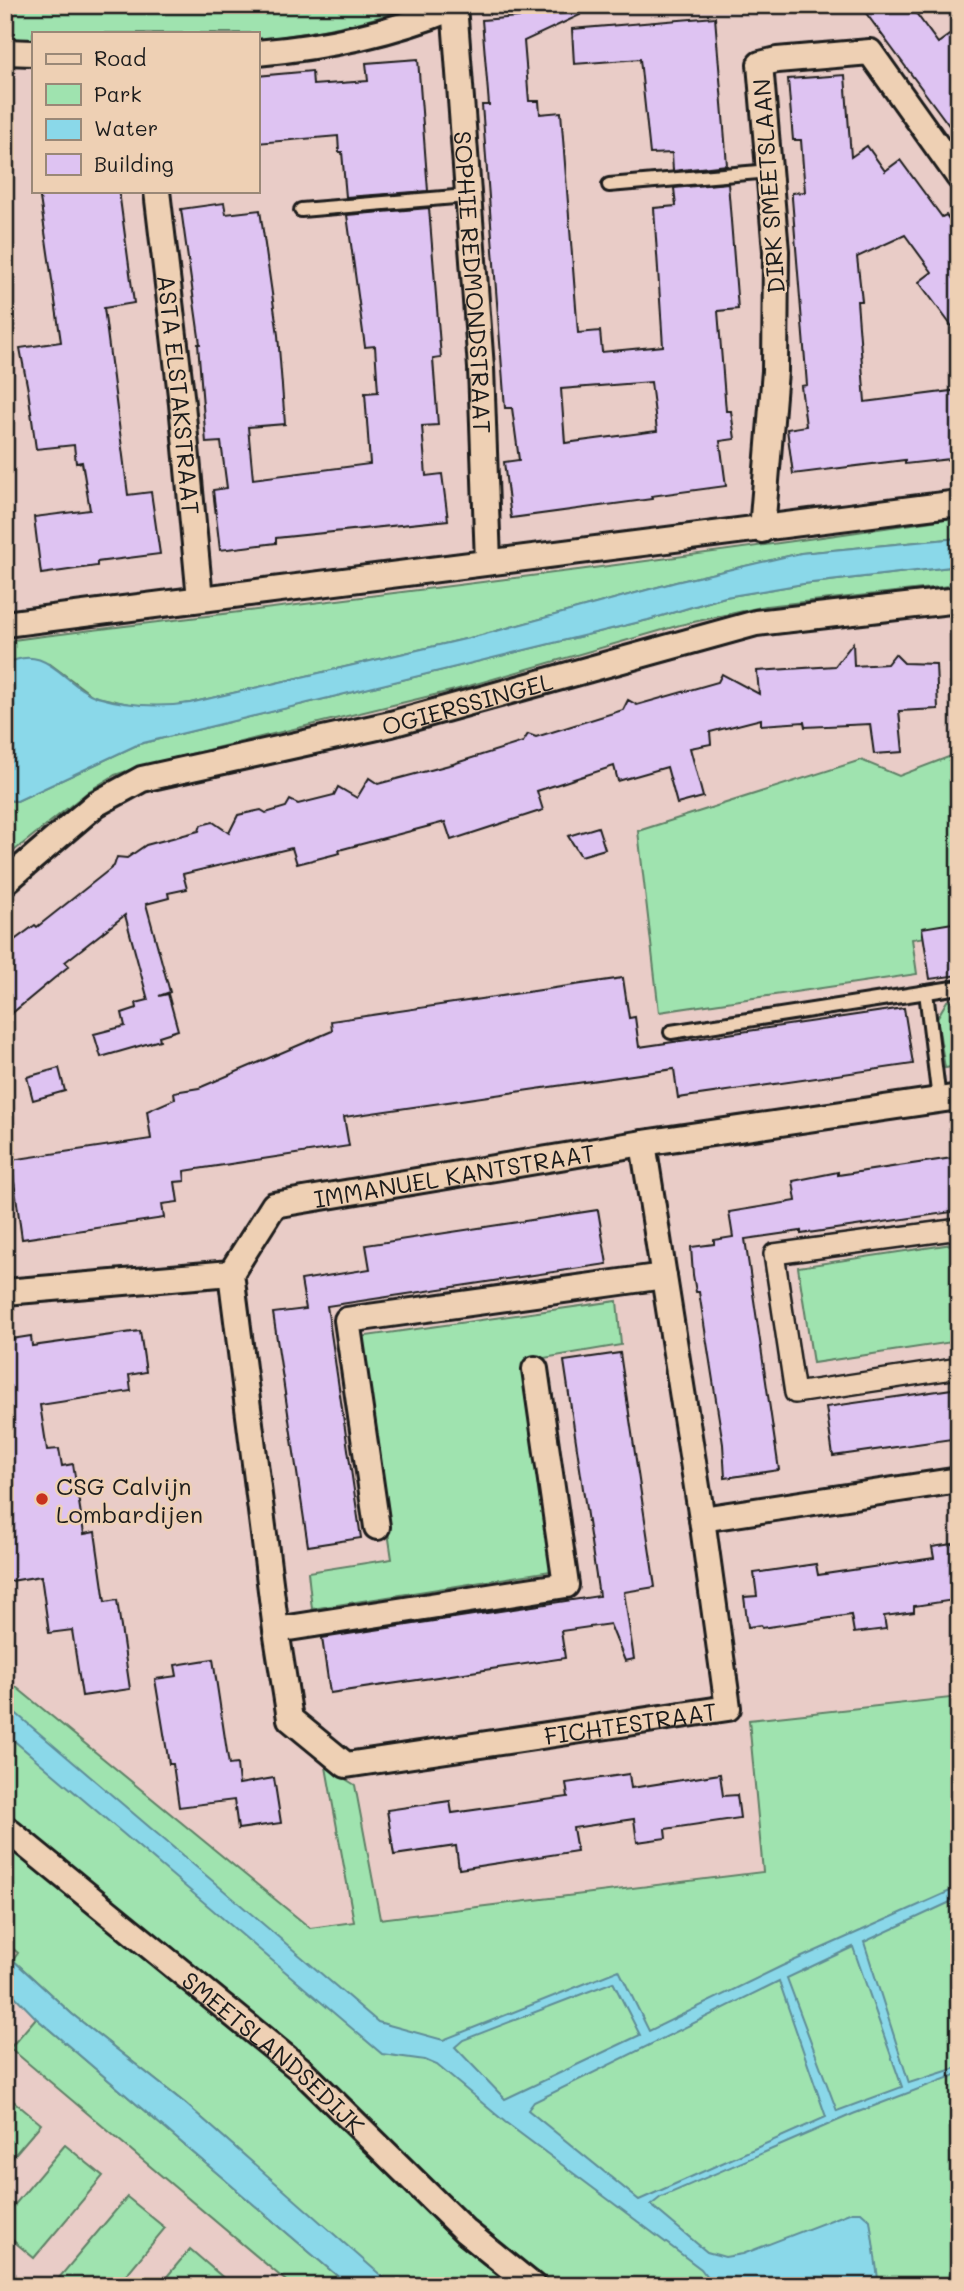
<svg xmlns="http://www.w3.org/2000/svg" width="964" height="2291" font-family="Mali,sans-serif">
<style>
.green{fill:#9fe3af;stroke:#5e8066;stroke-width:2}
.water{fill:#8ad8e9;stroke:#5e8d97;stroke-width:2;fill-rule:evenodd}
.building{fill:#dec3f2;stroke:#1c1c1c;stroke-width:2;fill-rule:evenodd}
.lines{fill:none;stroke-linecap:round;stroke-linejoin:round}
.service-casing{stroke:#1c1c1c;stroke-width:18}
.pedestrian-casing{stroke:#1c1c1c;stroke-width:24}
.minor-casing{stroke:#1c1c1c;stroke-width:30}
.service{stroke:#eed0b4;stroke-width:12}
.pedestrian{stroke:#eed0b4;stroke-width:19}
.minor{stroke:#eed0b4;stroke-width:24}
.poi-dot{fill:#c8321e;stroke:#eed0b4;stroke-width:2.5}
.labels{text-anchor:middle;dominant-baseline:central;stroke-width:5;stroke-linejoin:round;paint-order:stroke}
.street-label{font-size:24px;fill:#1c1c1c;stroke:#eed0b4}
.poi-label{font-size:24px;fill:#1c1c1c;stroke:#eed0b4;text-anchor:start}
</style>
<rect width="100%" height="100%" fill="#e9ccc7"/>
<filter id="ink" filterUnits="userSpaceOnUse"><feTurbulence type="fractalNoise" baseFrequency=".0143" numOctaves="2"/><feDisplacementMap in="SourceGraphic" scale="14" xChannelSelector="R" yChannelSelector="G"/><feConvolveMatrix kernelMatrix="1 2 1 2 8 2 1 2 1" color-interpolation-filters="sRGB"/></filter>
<g filter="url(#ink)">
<!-- green -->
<g class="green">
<path d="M5,5H417C366,24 311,33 257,40V33H33V41H5Z"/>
<path d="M959,517V538L801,553L676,582L478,636L190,703L165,707L133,705L93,696L50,664L15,660L5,665V641C323,601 642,565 959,517Z"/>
<polygon points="959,566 959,585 766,606 680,625 455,690 145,765 115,775 89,791 10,854 5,853 5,800 17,801 139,744 648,620 725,597 803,584"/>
<polygon points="959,753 959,932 912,939 917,974 659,1012 638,831 861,760 899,776"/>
<polygon points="959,999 959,1066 945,1068 937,1018 947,1001"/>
<polygon points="959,1243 959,1341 813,1363 798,1267"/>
<polygon points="617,1301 621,1345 526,1361 557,1570 312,1609 308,1572 392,1559 359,1337"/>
<polygon points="5,1678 310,1928 354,1922 326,1767 355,1785 380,1919 763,1872 749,1720 959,1697 959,2286 391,2286 186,2104 72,2014 13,1960 18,1953 5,1942"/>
<polygon points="36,2018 349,2286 292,2286 10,2048"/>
<polygon points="5,2094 41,2124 5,2166"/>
<polygon points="65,2145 103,2176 34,2258 5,2234 5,2216"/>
<polygon points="127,2197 165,2228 117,2286 67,2286 58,2279"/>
<polygon points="190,2249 227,2281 223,2286 159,2286"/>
</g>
<!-- water -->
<g class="water">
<path d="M959,538V566L803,584L725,597L648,620L139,744L17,801L5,800V665C46,640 64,686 97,697C128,706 158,708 190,703L478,636L676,582L801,553Z"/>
<path d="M5,1704L378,2022L443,2040L619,1970L649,2031L782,1966L959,1887V1898L864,1942L909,2083L956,2068L958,2074L853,2114L661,2197L651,2205L707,2252L725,2257L743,2254L852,2212H861L870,2220L879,2286H714L701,2269L505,2122L437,2065L425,2060L382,2054L5,1733ZM853,1947L902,2087L837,2111L787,1978ZM779,1981L826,2117L639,2200L528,2110L534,2102ZM613,1982L640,2035L505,2099L455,2047L463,2040Z"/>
<polygon points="5,1949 13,1960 72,2014 186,2104 393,2286 349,2286 36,2018 5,1986"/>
</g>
<!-- building -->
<g class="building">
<polygon points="860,5 910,5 938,43 959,28 959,139"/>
<path d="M579,12L580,15L524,41L529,101H539L540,114L561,112L578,333L600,331L602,352L663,346L654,208L676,206L674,188L728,183L738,309L718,311L726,411H731L735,439L720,441L726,486L651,496L652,499L511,518L504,462L519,460L512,408H505L482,105H489L482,20ZM651,382L657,431L565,443L561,389Z"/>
<polygon points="715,17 727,165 673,171 672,153 650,154 640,59 574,64 572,29"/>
<polygon points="418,59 428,191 346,197 342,152 339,152 338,136 257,143 257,76 312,71 313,85 368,81 366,63"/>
<polygon points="845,75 851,157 867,146 885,171 900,160 942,217 946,215 959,233 959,336 919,282 932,272 905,235 857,257 862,301 857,301 865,402 959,390 959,458 905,464 905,460 793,474 787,429 806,426 801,386 807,385 792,198 792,193 805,192 801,140 793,140 788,79"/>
<polygon points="39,191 119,191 134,303 104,308 128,495 151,492 160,554 97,562 97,566 41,574 34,517 90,510 82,462 76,463 74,445 36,449 28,390 20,348 61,342"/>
<polygon points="224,203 226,214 260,210 278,335 285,424 248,427 253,479 370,464 365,393 378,392 375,346 365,347 347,215 429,208 441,358 433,359 438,425 422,426 426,476 442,474 448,520 276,538 276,543 220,550 213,490 227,488 221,442 206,443 198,344 200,344 181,209"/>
<polygon points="853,643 854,666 887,664 895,654 904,663 936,664 938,709 899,711 903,752 874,754 870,724 805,727 804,722 761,725 761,719 710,732 711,744 690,748 703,797 677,804 667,767 618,781 614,766 537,791 543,810 451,840 445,822 339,850 340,853 297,864 292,848 183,874 187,889 168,893 169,898 146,904 170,992 159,996 168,994 178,1030 159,1036 160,1040 101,1057 94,1034 125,1026 122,1013 137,1008 136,1003 148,1000 125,915 65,962 69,966 5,1019 5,947 35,925 37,927 114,866 117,857 127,858 146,845 199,831 201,825 213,822 229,833 238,815 261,810 266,813 286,807 290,800 298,804 334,795 338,787 357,798 369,778 378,784 453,764 523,742 528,734 536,737 623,710 628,700 637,705 718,682 722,674 759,694 757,671 835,666"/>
<polygon points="598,827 605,849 581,856 568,836"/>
<polygon points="959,922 959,975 930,979 922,928"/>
<polygon points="623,978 629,1018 635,1017 639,1047 904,1008 913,1064 678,1098 674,1069 344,1117 349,1146 184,1171 185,1181 175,1182 178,1202 162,1204 164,1218 22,1239 11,1160 151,1139 147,1111 175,1099 174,1092 199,1088 332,1031 331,1021"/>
<polygon points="59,1068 65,1091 33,1100 27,1077"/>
<polygon points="959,1157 959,1211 801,1234 801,1231 745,1239 779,1470 725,1478 723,1444 699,1292 696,1292 693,1275 691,1247 714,1244 714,1240 733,1237 729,1212 796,1201 793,1181 838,1172 838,1175"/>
<polygon points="598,1210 607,1264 327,1306 361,1538 308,1546 273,1313 306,1309 301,1280 370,1269 366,1245"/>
<polygon points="140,1331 146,1372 129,1375 131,1391 40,1405 47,1450 59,1449 62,1466 73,1464 84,1534 95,1532 105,1602 117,1600 130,1689 82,1696 72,1630 49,1633 41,1576 5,1582 5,1340 31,1336 32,1346"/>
<polygon points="620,1353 655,1587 624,1592 634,1659 625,1661 610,1624 561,1631 565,1658 330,1693 322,1638 599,1596 564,1361"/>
<polygon points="959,1388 959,1438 833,1456 826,1407"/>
<polygon points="959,1543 959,1594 953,1595 954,1600 914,1606 914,1612 884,1616 886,1629 854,1633 851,1615 762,1628 761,1625 748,1627 744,1597 757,1596 754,1573 816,1564 818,1575 934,1558 932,1547"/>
<polygon points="213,1659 229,1765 237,1764 239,1784 274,1778 281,1823 238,1829 234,1800 179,1807 173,1764 169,1764 155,1679 177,1676 175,1665"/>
<polygon points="629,1774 631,1788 720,1774 723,1796 737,1795 740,1818 665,1829 666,1838 637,1842 634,1819 573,1828 577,1851 459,1869 456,1846 394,1855 387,1810 450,1801 452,1813 509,1805 568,1797 566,1783"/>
</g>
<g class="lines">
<defs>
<g id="service">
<polyline points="609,185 770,171"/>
<polyline points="301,210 467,196"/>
<polyline points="926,992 939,1100"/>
<polyline points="671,1032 959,987"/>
</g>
<polyline id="pedestrian" points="959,1229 774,1254 795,1393 959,1368"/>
<g id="minor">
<path id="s1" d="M454,5L481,368L488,562"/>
<polyline points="5,52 33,53"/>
<path d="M257,53C326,47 389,34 453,8"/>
<path id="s2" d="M157,191L182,404L200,599"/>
<polyline points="762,530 775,371 776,251 760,64 777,60 870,52 959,177"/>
<polyline points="5,624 959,503"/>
<path id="s3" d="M5,882L96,804L142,779L391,724L756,623L959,600"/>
<path id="s4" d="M231,1273L276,1630L290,1719L346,1765L728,1708L702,1519L643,1143"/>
<path id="s5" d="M5,1292L231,1273L274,1205L643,1143L959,1097"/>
<polyline points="702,1519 959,1480"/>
<polyline points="377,1527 347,1320 664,1276"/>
<polyline points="276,1630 566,1585 535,1369"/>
<path id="s6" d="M5,1828L300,2069L465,2231L533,2286"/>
</g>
</defs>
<!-- service casing -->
<use href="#service" class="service-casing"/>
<!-- pedestrian casing -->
<use href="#pedestrian" class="pedestrian-casing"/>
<!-- minor casing -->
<use href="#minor" class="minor-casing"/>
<!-- service -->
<use href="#service" class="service"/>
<!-- pedestrian -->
<use href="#pedestrian" class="pedestrian"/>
<!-- minor -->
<use href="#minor" class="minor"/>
</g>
</g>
<!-- markers -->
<circle class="poi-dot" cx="42" cy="1499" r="7"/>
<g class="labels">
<!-- street labels -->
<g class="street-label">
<text transform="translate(768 186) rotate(-94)">DIRK SMEETSLAAN</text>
<text stroke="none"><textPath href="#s1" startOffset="278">SOPHIE REDMONDSTRAAT</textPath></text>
<text stroke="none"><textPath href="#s2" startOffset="205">ASTA ELSTAKSTRAAT</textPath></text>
<text stroke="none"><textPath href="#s3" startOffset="506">OGIERSSINGEL</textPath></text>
<text stroke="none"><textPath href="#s5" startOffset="490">IMMANUEL KANTSTRAAT</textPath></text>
<text stroke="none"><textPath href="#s4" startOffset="810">FICHTESTRAAT</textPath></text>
<text stroke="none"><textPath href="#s6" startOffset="350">SMEETSLANDSEDIJK</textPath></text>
</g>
<!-- poi labels -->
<g class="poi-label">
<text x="56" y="1485">CSG Calvijn<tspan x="56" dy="28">Lombardijen</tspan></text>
</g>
</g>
<!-- margin -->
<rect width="964" height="2291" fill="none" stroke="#eed0b4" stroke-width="28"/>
<rect x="14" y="14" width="936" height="2263" fill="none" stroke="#1c1c1c" stroke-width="2.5" filter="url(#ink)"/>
<!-- legend -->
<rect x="32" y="32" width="228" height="161" fill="#eed0b4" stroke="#9a8877" stroke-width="2"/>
<rect x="46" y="54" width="35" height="10" fill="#eed0b4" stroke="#9a8877" stroke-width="2"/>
<text x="94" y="66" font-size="21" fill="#1c1c1c">Road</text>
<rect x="46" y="84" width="35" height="21" fill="#9fe3af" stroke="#9a8877" stroke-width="2"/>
<text x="94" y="102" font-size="21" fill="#1c1c1c">Park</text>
<rect x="46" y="119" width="35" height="21" fill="#8ad8e9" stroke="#9a8877" stroke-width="2"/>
<text x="94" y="136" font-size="21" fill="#1c1c1c">Water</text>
<rect x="46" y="154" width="35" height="21" fill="#dec3f2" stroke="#9a8877" stroke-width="2"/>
<text x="94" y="172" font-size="21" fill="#1c1c1c">Building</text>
</svg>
